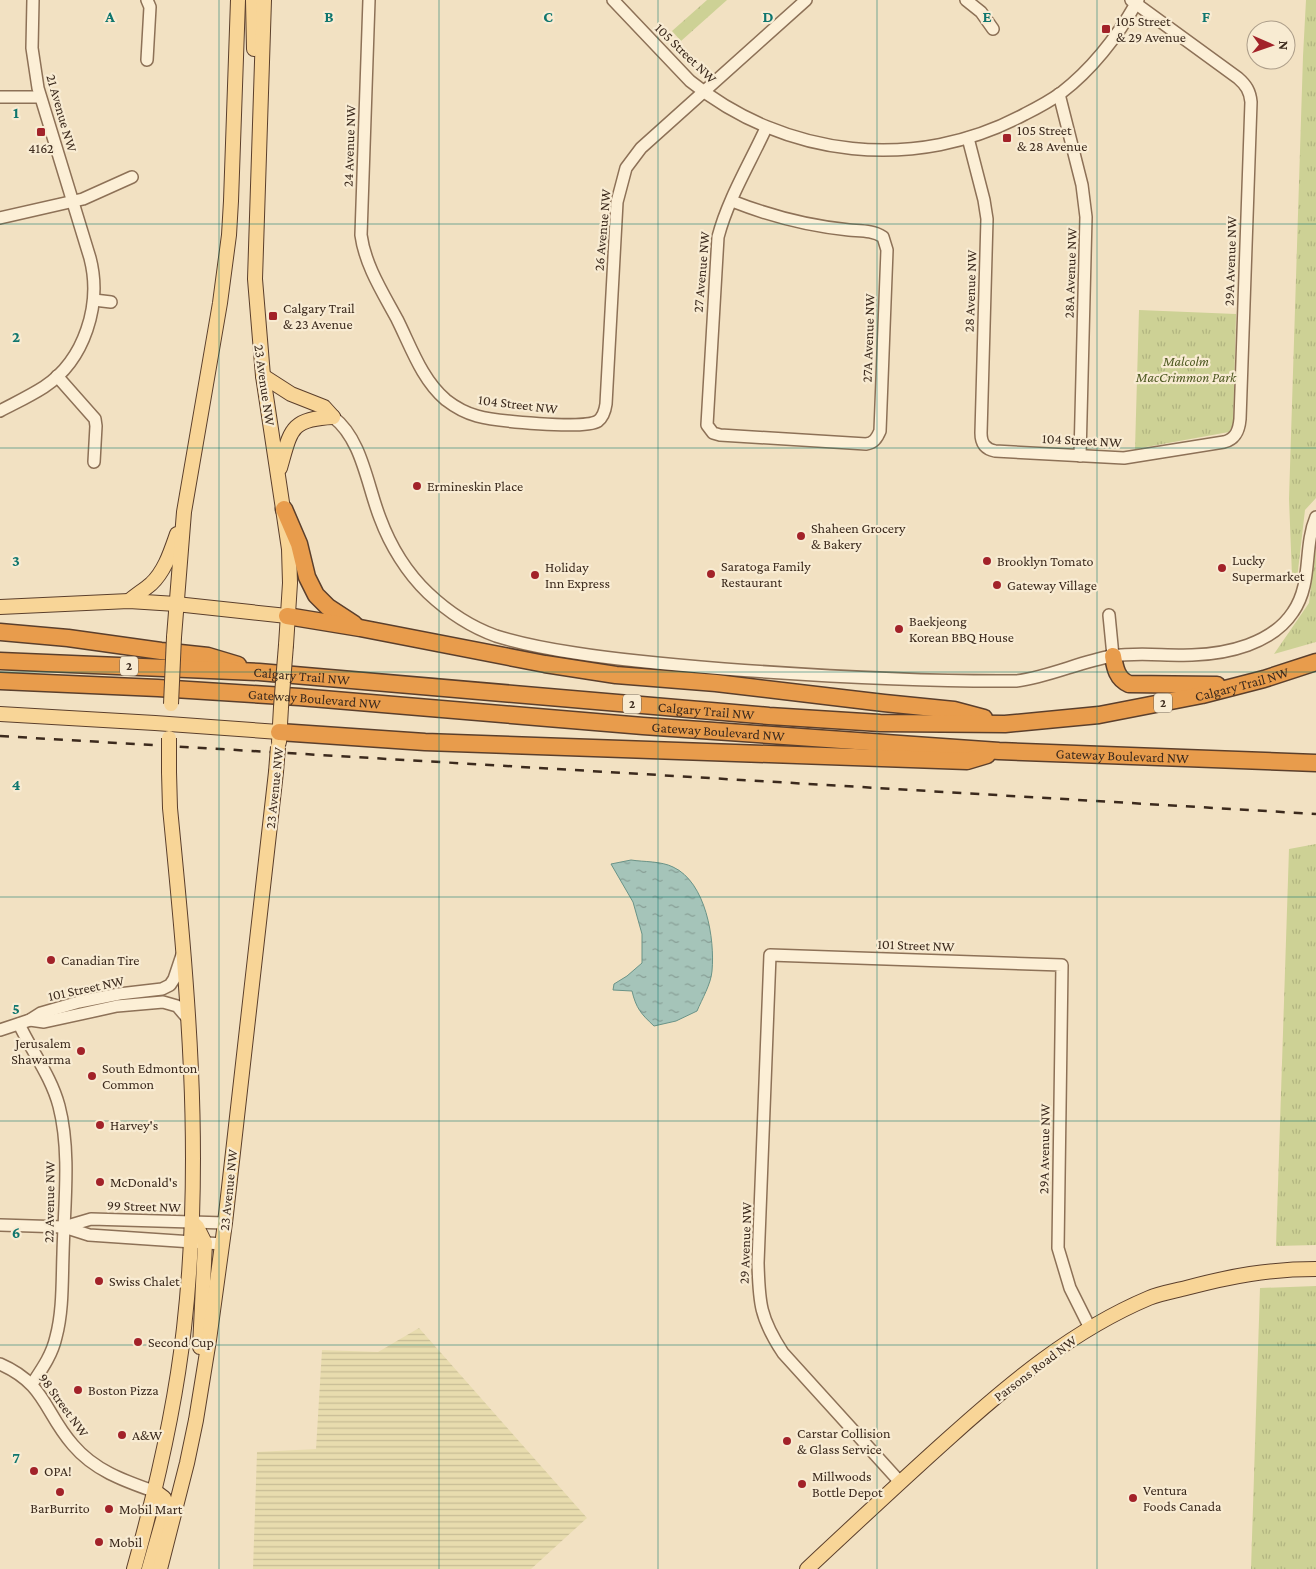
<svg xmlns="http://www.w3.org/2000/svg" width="1316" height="1569" font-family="'Crimson Pro',serif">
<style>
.farmland{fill:url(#farmland-rules)}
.grass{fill:url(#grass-tufts)}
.water{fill:url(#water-ripples);stroke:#6a9387}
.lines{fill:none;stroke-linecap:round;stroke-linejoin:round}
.minor-casing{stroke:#8d7157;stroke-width:14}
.major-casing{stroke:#5b3f2c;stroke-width:16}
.highway-casing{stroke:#5b3f2c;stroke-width:19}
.minor{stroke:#fcefd6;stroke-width:11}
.major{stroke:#f8d597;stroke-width:14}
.highway{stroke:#e89c4c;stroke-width:16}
.rail{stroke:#3c2a1d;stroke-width:2.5;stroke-dasharray:9 9;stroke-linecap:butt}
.major-bridge-casing{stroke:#5b3f2c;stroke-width:16;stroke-linecap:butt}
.major-bridge{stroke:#f8d597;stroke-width:14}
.grid{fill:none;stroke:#0f766e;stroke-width:1;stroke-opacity:0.55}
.poi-dot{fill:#a22229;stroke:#f8ebd2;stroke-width:2}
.labels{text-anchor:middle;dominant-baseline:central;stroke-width:4.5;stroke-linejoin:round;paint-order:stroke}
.shield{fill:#f8ebd2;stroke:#746453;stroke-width:1}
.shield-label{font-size:12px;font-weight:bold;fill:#3c2a1d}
.poi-label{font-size:14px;fill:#3c2a1d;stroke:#f8ebd2;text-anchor:start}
.street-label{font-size:14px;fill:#3c2a1d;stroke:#f8ebd2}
.park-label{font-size:14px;font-style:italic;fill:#4f5a22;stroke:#f8ebd2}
.grid-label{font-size:16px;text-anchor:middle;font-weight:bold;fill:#0f766e;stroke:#f8ebd2;stroke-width:4.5;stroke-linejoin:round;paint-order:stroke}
</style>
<defs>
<pattern id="farmland-rules" width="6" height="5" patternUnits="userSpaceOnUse" patternTransform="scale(1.25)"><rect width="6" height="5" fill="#e8dcae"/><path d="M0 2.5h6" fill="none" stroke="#c8bd95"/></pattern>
<pattern id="grass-tufts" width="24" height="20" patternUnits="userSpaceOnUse" patternTransform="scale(1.25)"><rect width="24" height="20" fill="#cdd195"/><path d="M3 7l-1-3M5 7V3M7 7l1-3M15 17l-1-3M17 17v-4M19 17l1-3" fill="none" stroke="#b1b480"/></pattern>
<pattern id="water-ripples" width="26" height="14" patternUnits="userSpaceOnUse" patternTransform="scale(1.25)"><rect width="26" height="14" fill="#a5c4b9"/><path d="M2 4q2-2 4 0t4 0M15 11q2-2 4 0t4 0" fill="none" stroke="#889f96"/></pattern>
</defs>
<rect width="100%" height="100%" fill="#f2e1c2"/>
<!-- farmland -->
<polygon class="farmland" points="419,1328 587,1518 531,1569 253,1569 257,1452 316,1449 322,1350 378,1352"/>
<!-- grass -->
<g class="grass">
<polygon points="707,0 727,0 681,41 672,31"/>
<polygon points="1306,0 1316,0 1316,498 1305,510 1297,579 1292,576 1289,499 1303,56"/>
<polygon points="1139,310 1236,314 1233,424 1229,432 1135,449"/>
<polygon points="1316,546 1316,642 1274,654 1309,603"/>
<polygon points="1316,844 1316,1245 1276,1246 1289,849"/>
<polygon points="1316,1286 1316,1569 1251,1569 1260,1288"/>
</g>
<!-- water -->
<path class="water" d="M631,860C644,862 661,861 673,867C706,882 715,939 712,971C711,984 702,999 697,1011L676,1021L654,1026C641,1014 636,1008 632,991L613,990L614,984L627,976L642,963V934L633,902L611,864Z"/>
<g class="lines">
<defs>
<g id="minor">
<polyline points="147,0 150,7 147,60"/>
<path d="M369,0L361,235C365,265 383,293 397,319C411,347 422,380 446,400C455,407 466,413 477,416C495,421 584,430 598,421C603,417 605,411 606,404L617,202L626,168L641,148L806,0"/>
<path d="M613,0L690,81C785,158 916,173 1025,114C1037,108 1050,101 1061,93C1092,69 1119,34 1138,0"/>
<polyline points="966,0 981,12 993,29"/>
<polyline points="1059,94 1082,185 1086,217 1080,456"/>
<polyline points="0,97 40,97"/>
<path d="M968,138L984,200L987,219L981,433C981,443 985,449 995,451L1124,458L1224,442C1236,439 1239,430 1240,419L1251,102C1250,91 1246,85 1238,78L1131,0"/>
<path d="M732,201C770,216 808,226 849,230C860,231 873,230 883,237L887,250L880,431C877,438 874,443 866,444L720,435L713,433L707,425L718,237C728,199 750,163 766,128"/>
<polyline points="0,218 83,199 132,177"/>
<polyline points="94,300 111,302"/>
<polyline points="57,376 95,419 96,426 94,462"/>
<path d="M0,411C15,403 30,396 44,387C85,360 102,304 90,258L38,88L32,48L33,0"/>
<path d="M333,417C362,439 367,485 380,518C390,545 407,573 428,593C447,611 471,627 496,636C522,644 549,649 575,653C625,661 674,665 724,669C821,676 919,682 1016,681C1049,677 1079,662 1112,656C1139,652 1165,656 1192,655C1227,654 1272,644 1293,612C1313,583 1303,548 1316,517"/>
<polyline points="1109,615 1113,656"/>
<polyline points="30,1020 44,1022 117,1006 163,1002 177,1006 189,1020"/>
<path d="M19,1024C32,1052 51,1076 59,1106C71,1152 64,1207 63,1254C62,1281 63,1311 56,1337C52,1355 42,1369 32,1384"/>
<polyline points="0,1030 30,1020 41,1013 79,1002 119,994 162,989 170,985 174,979 182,955"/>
<polyline points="0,1225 64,1227 89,1235 222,1244"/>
<polyline points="64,1227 91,1219 225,1223"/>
<path d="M0,1364C46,1384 44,1412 73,1445C95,1471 125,1481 156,1492"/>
<path d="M900,1482L783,1353C760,1318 759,1303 758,1263L770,955L1062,965L1058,1248L1070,1288L1090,1328"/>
</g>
<g id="major">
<polyline points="253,0 254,49"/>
<polyline points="264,0 255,279 263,376 289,549 290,583 286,645"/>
<polyline points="263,376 291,394 324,407 333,417"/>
<path d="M280,468C291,430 290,419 333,417"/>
<path d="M129,601C136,595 144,590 151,584C165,571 171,551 177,534"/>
<polyline points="0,607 129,601 176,604 287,616"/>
<polyline points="174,637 184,512 220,303 229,235 231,201 238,0"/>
<polyline points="0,714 155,723 279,732"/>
<polyline points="279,742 281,707"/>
<polyline points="192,1222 197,1227 205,1243 200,1347"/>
<path d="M134,1569C156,1490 175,1410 184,1328C204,1153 187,982 170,808L169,772"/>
<polyline points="149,1569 166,1509 164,1498 156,1492"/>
<polyline points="160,1569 187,1463 196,1420 209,1340 225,1223 276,772"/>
<path d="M807,1569C854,1525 901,1481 949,1438C1010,1383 1073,1330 1149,1298C1161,1293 1174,1291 1186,1288C1231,1276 1269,1269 1316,1269"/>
</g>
<g id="highway">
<polyline points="284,509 299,544 307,577 316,595 328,607 354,624"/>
<polyline points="287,616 360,628 545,664 616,675 716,683 884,703 954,710 984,718"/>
<polyline points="0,632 68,638 161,651 208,656 238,665"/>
<path d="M1113,656C1115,668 1117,679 1129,684L1217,685"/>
<path id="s1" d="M0,661L259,672L769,716L880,723L1005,724L1099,715L1202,695L1264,679L1316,662"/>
<path id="s2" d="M0,681L158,688L299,697L643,726L999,751L1316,763"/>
<polyline points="279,732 425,742 967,761 987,755"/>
</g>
</defs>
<!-- minor casing -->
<use href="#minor" class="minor-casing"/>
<!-- major casing -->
<use href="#major" class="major-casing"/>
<!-- highway casing -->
<use href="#highway" class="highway-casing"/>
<!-- minor -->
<use href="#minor" class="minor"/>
<!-- major -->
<use href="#major" class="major"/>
<!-- highway -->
<use href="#highway" class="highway"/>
<!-- rail -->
<polyline class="rail" points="0,736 1316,814"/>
<defs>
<g id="major-bridge">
<polyline points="171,704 174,637"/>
<polyline points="281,707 286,645"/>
<polyline points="169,738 169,772"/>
<polyline points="276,772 278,747"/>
</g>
</defs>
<!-- major-bridge casing -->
<use href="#major-bridge" class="major-bridge-casing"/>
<!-- major-bridge -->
<use href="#major-bridge" class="major-bridge"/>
</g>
<!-- grid -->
<path class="grid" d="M219,0V1569M439,0V1569M658,0V1569M877,0V1569M1097,0V1569M0,224H1316M0,448H1316M0,672H1316M0,897H1316M0,1121H1316M0,1345H1316"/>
<!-- markers -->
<g class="poi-dot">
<rect x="1101" y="24" width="10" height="10" rx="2.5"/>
<rect x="36" y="127" width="10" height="10" rx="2.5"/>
<rect x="1002" y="133" width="10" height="10" rx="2.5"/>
<rect x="268" y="311" width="10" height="10" rx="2.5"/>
<circle cx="417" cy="486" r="5"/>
<circle cx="801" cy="536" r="5"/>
<circle cx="987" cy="561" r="5"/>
<circle cx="1222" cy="568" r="5"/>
<circle cx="711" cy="574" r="5"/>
<circle cx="535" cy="575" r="5"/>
<circle cx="997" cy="585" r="5"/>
<circle cx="899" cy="629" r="5"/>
<circle cx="51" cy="960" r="5"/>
<circle cx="81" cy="1051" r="5"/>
<circle cx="92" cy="1076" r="5"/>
<circle cx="100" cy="1125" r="5"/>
<circle cx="100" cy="1182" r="5"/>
<circle cx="99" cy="1281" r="5"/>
<circle cx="138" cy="1342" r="5"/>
<circle cx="78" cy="1390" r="5"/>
<circle cx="122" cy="1435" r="5"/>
<circle cx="787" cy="1441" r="5"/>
<circle cx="34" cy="1471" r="5"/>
<circle cx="802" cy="1484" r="5"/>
<circle cx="60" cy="1492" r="5"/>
<circle cx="1133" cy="1498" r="5"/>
<circle cx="109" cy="1509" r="5"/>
<circle cx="99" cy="1542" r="5"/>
</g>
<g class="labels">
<!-- shield labels -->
<g class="shield">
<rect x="120" y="656.5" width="18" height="19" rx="4"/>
<rect x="1154" y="693.5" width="18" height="19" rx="4"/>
<rect x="623" y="694.5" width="18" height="19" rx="4"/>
</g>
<g class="shield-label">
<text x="129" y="666">2</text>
<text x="1163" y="703">2</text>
<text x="632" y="704">2</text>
</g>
<!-- poi labels -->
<g class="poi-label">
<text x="1116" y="21">105 Street<tspan x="1116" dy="16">&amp; 29 Avenue</tspan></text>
<text x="1017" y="130">105 Street<tspan x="1017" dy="16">&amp; 28 Avenue</tspan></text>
<text x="41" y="148" text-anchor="middle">4162</text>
<text x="283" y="308">Calgary Trail<tspan x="283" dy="16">&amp; 23 Avenue</tspan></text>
<text x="427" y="486">Ermineskin Place</text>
<text x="811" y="528">Shaheen Grocery<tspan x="811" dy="16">&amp; Bakery</tspan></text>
<text x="1232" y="560">Lucky<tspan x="1232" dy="16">Supermarket</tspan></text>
<text x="997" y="561">Brooklyn Tomato</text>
<text x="721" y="566">Saratoga Family<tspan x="721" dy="16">Restaurant</tspan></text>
<text x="545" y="567">Holiday<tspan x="545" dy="16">Inn Express</tspan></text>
<text x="1007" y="585">Gateway Village</text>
<text x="909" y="621">Baekjeong<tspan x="909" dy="16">Korean BBQ House</tspan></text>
<text x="61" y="960">Canadian Tire</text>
<text x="71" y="1043" text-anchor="end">Jerusalem<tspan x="71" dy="16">Shawarma</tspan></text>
<text x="102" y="1068">South Edmonton<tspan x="102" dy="16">Common</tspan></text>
<text x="110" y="1125">Harvey's</text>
<text x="110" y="1182">McDonald's</text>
<text x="109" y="1281">Swiss Chalet</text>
<text x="148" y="1342">Second Cup</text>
<text x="88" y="1390">Boston Pizza</text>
<text x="797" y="1433">Carstar Collision<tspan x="797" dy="16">&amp; Glass Service</tspan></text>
<text x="132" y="1435">A&amp;W</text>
<text x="44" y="1471">OPA!</text>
<text x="812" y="1476">Millwoods<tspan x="812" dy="16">Bottle Depot</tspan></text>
<text x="1143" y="1490">Ventura<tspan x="1143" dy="16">Foods Canada</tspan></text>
<text x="60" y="1508" text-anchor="middle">BarBurrito</text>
<text x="119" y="1509">Mobil Mart</text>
<text x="109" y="1542">Mobil</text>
</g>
<!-- street labels -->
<g class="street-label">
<text transform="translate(686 53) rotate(44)">105 Street NW</text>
<text transform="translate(62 113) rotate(74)">21 Avenue NW</text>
<text transform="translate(349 146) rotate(-88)">24 Avenue NW</text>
<text transform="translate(602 230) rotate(-85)">26 Avenue NW</text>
<text transform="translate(1230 261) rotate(-88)">29A Avenue NW</text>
<text transform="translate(701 272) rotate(-85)">27 Avenue NW</text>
<text transform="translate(1070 273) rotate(-88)">28A Avenue NW</text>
<text transform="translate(970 291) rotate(-88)">28 Avenue NW</text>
<text transform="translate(868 338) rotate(-88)">27A Avenue NW</text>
<text transform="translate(265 385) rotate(82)">23 Avenue NW</text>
<text transform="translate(518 404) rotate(7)">104 Street NW</text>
<text transform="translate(1082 440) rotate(3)">104 Street NW</text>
<text stroke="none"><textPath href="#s1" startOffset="302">Calgary Trail NW</textPath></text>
<text stroke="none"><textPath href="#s1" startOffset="1248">Calgary Trail NW</textPath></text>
<text stroke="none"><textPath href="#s2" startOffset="315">Gateway Boulevard NW</textPath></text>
<text stroke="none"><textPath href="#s1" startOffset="708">Calgary Trail NW</textPath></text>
<text stroke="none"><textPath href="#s2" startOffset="720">Gateway Boulevard NW</textPath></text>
<text stroke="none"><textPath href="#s2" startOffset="1125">Gateway Boulevard NW</textPath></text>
<text transform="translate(274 788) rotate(-84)">23 Avenue NW</text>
<text transform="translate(916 945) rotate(2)">101 Street NW</text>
<text transform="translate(86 988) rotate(-12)">101 Street NW</text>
<text transform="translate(1044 1149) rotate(-89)">29A Avenue NW</text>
<text transform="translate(228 1190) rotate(-84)">23 Avenue NW</text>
<text transform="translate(49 1202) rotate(-89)">22 Avenue NW</text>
<text transform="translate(144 1206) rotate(2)">99 Street NW</text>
<text transform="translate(745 1243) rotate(-88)">29 Avenue NW</text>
<text transform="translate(1035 1368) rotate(-37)">Parsons Road NW</text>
<text transform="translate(64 1405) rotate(54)">98 Street NW</text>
</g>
<!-- park labels -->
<g class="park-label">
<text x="1186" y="361">Malcolm<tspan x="1186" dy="16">MacCrimmon Park</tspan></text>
</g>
</g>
<g class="grid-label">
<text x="110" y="22">A</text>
<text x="329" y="22">B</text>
<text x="548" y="22">C</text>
<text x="768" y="22">D</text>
<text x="987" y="22">E</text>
<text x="1206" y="22">F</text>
<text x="16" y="118">1</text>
<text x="16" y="342">2</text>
<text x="16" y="566">3</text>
<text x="16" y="790">4</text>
<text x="16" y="1014">5</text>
<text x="16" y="1238">6</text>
<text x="16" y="1463">7</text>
</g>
<!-- north arrow -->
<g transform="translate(1271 45) rotate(92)"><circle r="24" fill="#f8ebd2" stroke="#ad9e8a"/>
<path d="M0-4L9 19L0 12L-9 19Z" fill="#a22229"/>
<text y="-8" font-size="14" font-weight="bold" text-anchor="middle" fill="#3c2a1d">N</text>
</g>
</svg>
